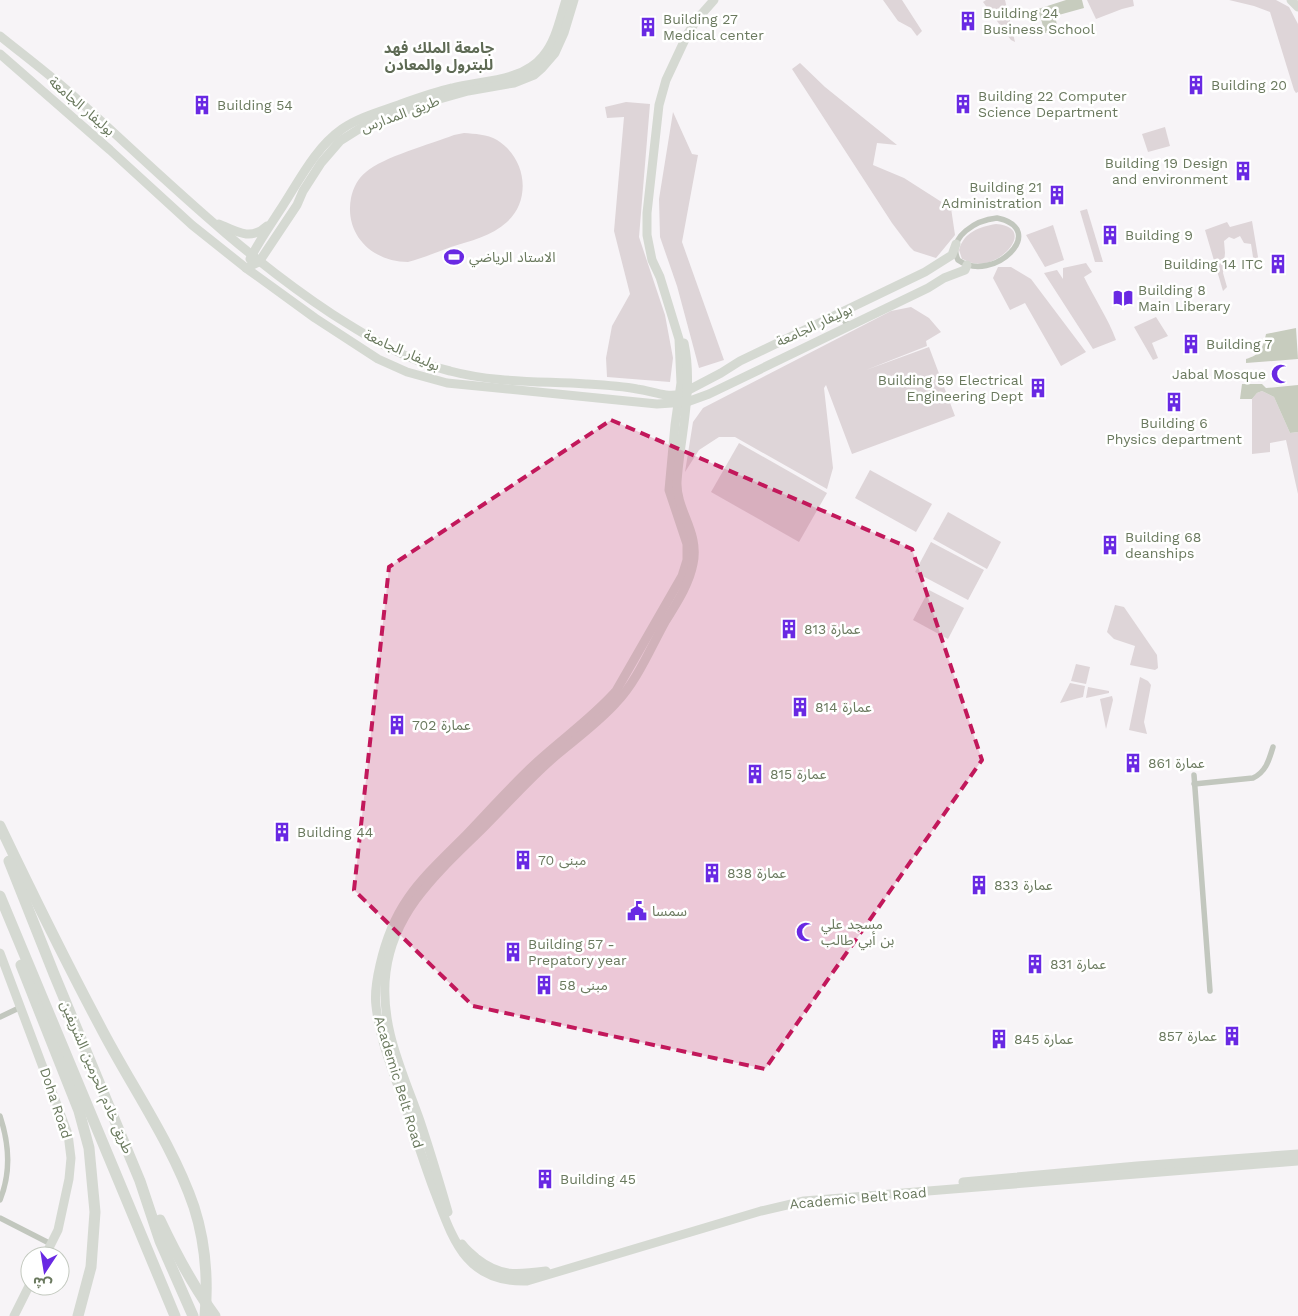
<svg xmlns="http://www.w3.org/2000/svg" width="1298" height="1316" font-family="'Work Sans','Noto Sans Arabic',sans-serif">
<style>
.green{fill:#ded5d8}
.water{fill:#c7ccbe}
.lines{fill:none;stroke-linecap:round;stroke-linejoin:round}
.street{stroke:#c2c7be;stroke-width:5.5}
.secondary{stroke:#d5d9d2;stroke-width:9}
.highway{stroke:#d5d9d2;stroke-width:11}
.marked{fill:#c2185b;fill-opacity:0.2;stroke:#c2185b;stroke-width:4;stroke-dasharray:10 6;stroke-linejoin:round}
.labels{text-anchor:middle;dominant-baseline:central;stroke-width:5;stroke-linejoin:round;paint-order:stroke}
.poi-label{font-size:14px;fill:#6a795e;stroke:#fff;text-anchor:start}
.street-label{font-size:14px;fill:#6a795e;stroke:#fff}
.neighbourhood-label{font-size:15px;font-weight:bold;fill:#5e6a54;stroke:#fff}
</style>
<rect width="100%" height="100%" fill="#f7f4f7"/>
<!-- green -->
<g class="green">
<polygon points="883,0 902,0 922,31 917,36 911,28 898,21"/>
<polygon points="986,0 1005,0 1015,42 1011,40 983,2"/>
<polygon points="1087,0 1133,0 1134,6 1122,9 1096,19"/>
<polygon points="1229,0 1276,0 1289,7 1298,24 1298,92 1296,93 1294,90 1270,12 1254,6"/>
<polygon points="800,63 825,87 897,145 877,143 873,165 904,178 951,208 955,235 936,258 914,251 910,247 892,223 792,69"/>
<polygon points="626,102 650,104 639,237 665,315 673,358 670,382 607,377 606,358 612,326 630,294 614,231 624,117 607,118 605,107"/>
<polygon points="673,112 692,154 698,155 682,242 724,360 699,368 677,286 660,237 659,199"/>
<polygon points="1165,127 1170,146 1148,152 1142,134"/>
<path d="M464,133C475,134 487,134 497,140C526,158 532,199 507,222C492,236 470,241 451,247C437,252 423,258 408,262C373,262 344,235 351,198C353,188 358,178 366,172C383,157 431,144 454,135Z"/>
<polygon points="1087,209 1103,262 1095,262 1080,211"/>
<polygon points="1252,221 1260,269 1253,270 1251,265 1253,257 1251,244 1244,243 1240,236 1234,239 1229,237 1224,241 1225,253 1223,273 1227,287 1223,291 1205,230 1227,222 1230,227"/>
<path d="M996,224C1038,227 1000,270 973,263C969,263 966,260 962,259L959,250C964,232 979,227 996,224Z"/>
<polygon points="1053,225 1064,260 1045,267 1026,235"/>
<path d="M1086,263L1092,272L1084,277C1094,298 1108,318 1116,340L1093,349L1044,273L1057,270L1063,279V268Z"/>
<polygon points="998,267 1011,267 1031,279 1086,352 1061,366 1025,303 1010,310 993,278"/>
<polygon points="911,307 929,318 941,332 926,341 927,346 866,370 929,347 955,416 852,454 826,385 824,388 833,468 827,489 735,437 719,437 699,450 685,472 693,422 703,408 891,311"/>
<polygon points="1156,317 1168,336 1152,343 1158,358 1153,360 1134,327"/>
<polygon points="1262,391 1274,397 1290,433 1298,432 1298,494 1286,440 1270,443 1270,452 1252,454 1252,399 1257,393"/>
<polygon points="739,443 827,493 799,542 711,492"/>
<polygon points="870,470 932,504 916,532 855,498"/>
<polygon points="948,512 1001,542 987,569 933,539"/>
<polygon points="931,542 984,570 968,600 915,572"/>
<polygon points="929,590 964,608 948,639 913,620"/>
<polygon points="1115,605 1124,607 1157,655 1158,668 1155,670 1130,665 1135,646 1114,639 1107,632"/>
<polygon points="1076,664 1090,667 1086,684 1071,681"/>
<polygon points="1140,677 1148,681 1151,685 1144,722 1147,734 1129,730"/>
<polygon points="1070,683 1085,686 1083,697 1060,703"/>
<polygon points="1088,687 1109,691 1109,693 1086,698"/>
<polygon points="1112,696 1113,700 1106,729 1100,699"/>
</g>
<!-- water -->
<g class="water">
<polygon points="1066,0 1082,0 1084,8 1055,16 1058,29 1045,33 1038,9"/>
<path d="M1296,328L1298,359L1246,363V359C1260,355 1263,348 1266,334Z"/>
<polygon points="1242,384 1262,384 1266,388 1298,385 1298,432 1290,433 1274,397 1262,391 1257,393 1252,399 1240,399"/>
</g>
<g class="lines">
<!-- street -->
<g class="street">
<path d="M997,218C1050,229 993,285 958,260C947,236 977,220 997,218Z"/>
<polyline points="846,311 843,319 847,324 852,324"/>
<polyline points="1194,775 1210,991"/>
<path d="M1194,784L1253,778C1266,772 1269,760 1273,747"/>
<polyline points="0,1017 21,1007"/>
<path d="M0,1116C9,1143 11,1173 0,1200"/>
<polyline points="0,1218 51,1244"/>
</g>
<!-- secondary -->
<g class="secondary">
<path d="M714,0L699,17L688,33L666,80L659,105L647,213V235L652,260L660,277L679,339L681,383L675,425L669,490L687,544V560L682,576L616,691C592,718 563,738 537,762C512,785 489,811 466,835C422,879 394,902 380,965C377,978 374,992 376,1006C380,1041 394,1075 406,1108C415,1135 424,1163 434,1190C453,1239 465,1283 527,1281L761,1211L804,1201L1298,1161"/>
<polyline points="1291,0 1298,7"/>
<path d="M0,36C26,57 53,77 78,100C160,174 238,252 332,314C368,337 407,361 450,371C495,383 540,381 586,384C603,385 621,386 637,389C652,391 666,398 681,394L721,373L740,361L925,272L952,255L956,244"/>
<polyline points="0,54 110,150 192,225 246,268 315,318 378,359 407,372 447,383 657,404 687,402 709,394 928,288 944,278 965,270 967,265"/>
<path d="M219,224C237,232 251,241 267,226"/>
<path d="M250,259C259,241 271,224 282,207C299,181 315,148 342,129C359,117 382,111 401,104C418,98 435,92 452,88C482,80 522,82 543,56C556,41 560,18 566,0"/>
<polyline points="246,268 259,262 297,205 303,191 321,163 340,141 367,124 429,102 468,91 514,83 534,75 542,68 555,53 564,33 574,0"/>
<polyline points="0,953 68,1134 71,1158 69,1179 58,1230 45,1256"/>
<polyline points="963,1182 1137,1166 1298,1154"/>
<path d="M448,1212C439,1181 430,1151 420,1121C403,1073 379,1025 386,972C394,908 442,869 485,826C507,804 528,780 552,759C573,741 597,724 616,703C637,681 650,649 665,622C676,604 689,585 693,564C700,532 676,511 677,482C680,436 694,389 684,343"/>
<path d="M462,1244C466,1250 471,1253 476,1258C500,1277 517,1275 546,1271"/>
<polyline points="14,1316 30,1284"/>
</g>
<!-- highway -->
<g class="highway">
<path d="M0,826C32,893 65,960 100,1026C131,1086 172,1143 194,1207C205,1241 208,1281 205,1316"/>
<polyline points="9,861 54,974 140,1181 160,1241 193,1316"/>
<polyline points="0,896 175,1316"/>
<polyline points="21,965 79,1111 89,1148 95,1212 91,1267 78,1316"/>
<path d="M160,1220C176,1254 193,1286 215,1316"/>
</g>
</g>
<!-- marked area -->
<path class="marked" d="M611,420L912,549L982,760L765,1069L473,1006L354,890L389,567Z"/>
<!-- icons -->
<defs>
<symbol id="building-bare" viewBox="-9 -9 18 18"><path d="M-4-6H4V6H1V3H-1V6H-4ZM-2.5-4.3h1.7v1.8h-1.7ZM.8-4.3h1.7v1.8H.8ZM-2.5-1h1.7V.8h-1.7ZM.8-1h1.7V.8H.8Z" fill="#6929e3" stroke="#fff" stroke-width="2.5" paint-order="stroke"/></symbol>
<symbol id="stadium-bare" viewBox="-9 -9 18 18"><path d="M0-5a6.5 5 0 1 0 0 10a6.5 5 0 1 0 0-10ZM-3.5-1.8h7v3.6h-7Z" fill="#6929e3" stroke="#fff" stroke-width="2.5" paint-order="stroke"/></symbol>
<symbol id="library-bare" viewBox="-9 -9 18 18"><path d="M-6-4Q-3-5.5-.7-3.5V5Q-3 3-6 4ZM6-4Q3-5.5 .7-3.5V5Q3 3 6 4Z" fill="#6929e3" stroke="#fff" stroke-width="2.5" paint-order="stroke"/></symbol>
<symbol id="mosque-bare" viewBox="-9 -9 18 18"><path d="M3.5-4.9A6 6 0 1 0 3.5 4.9A5 5 0 1 1 3.5-4.9Z" fill="#6929e3" stroke="#fff" stroke-width="2.5" paint-order="stroke"/></symbol>
<symbol id="civic-bare" viewBox="-9 -9 18 18"><path d="M-.6-6.5H3V-4.5H.6V-3L4-1V1h2V6H-6V1h2V-1L-.6-3ZM-1.2 2.5V6h2.4V2.5Z" fill="#6929e3" stroke="#fff" stroke-width="2.5" paint-order="stroke"/></symbol>
</defs>
<g fill-rule="evenodd">
<use href="#building-bare" x="954" y="7" width="28" height="28"/>
<use href="#building-bare" x="634" y="13" width="28" height="28"/>
<use href="#building-bare" x="1182" y="71" width="28" height="28"/>
<use href="#building-bare" x="949" y="90" width="28" height="28"/>
<use href="#building-bare" x="188" y="91" width="28" height="28"/>
<use href="#building-bare" x="1229" y="157" width="28" height="28"/>
<use href="#building-bare" x="1043" y="181" width="28" height="28"/>
<use href="#building-bare" x="1096" y="221" width="28" height="28"/>
<use href="#stadium-bare" x="440" y="243" width="28" height="28"/>
<use href="#building-bare" x="1264" y="250" width="28" height="28"/>
<use href="#library-bare" x="1109" y="284" width="28" height="28"/>
<use href="#building-bare" x="1177" y="330" width="28" height="28"/>
<use href="#mosque-bare" x="1267" y="360" width="28" height="28"/>
<use href="#building-bare" x="1024" y="374" width="28" height="28"/>
<use href="#building-bare" x="1160" y="388" width="28" height="28"/>
<use href="#building-bare" x="1096" y="531" width="28" height="28"/>
<use href="#building-bare" x="775" y="615" width="28" height="28"/>
<use href="#building-bare" x="786" y="693" width="28" height="28"/>
<use href="#building-bare" x="383" y="711" width="28" height="28"/>
<use href="#building-bare" x="1119" y="749" width="28" height="28"/>
<use href="#building-bare" x="741" y="760" width="28" height="28"/>
<use href="#building-bare" x="268" y="818" width="28" height="28"/>
<use href="#building-bare" x="509" y="846" width="28" height="28"/>
<use href="#building-bare" x="698" y="859" width="28" height="28"/>
<use href="#building-bare" x="965" y="871" width="28" height="28"/>
<use href="#civic-bare" x="623" y="897" width="28" height="28"/>
<use href="#mosque-bare" x="792" y="918" width="28" height="28"/>
<use href="#building-bare" x="499" y="938" width="28" height="28"/>
<use href="#building-bare" x="1021" y="950" width="28" height="28"/>
<use href="#building-bare" x="530" y="971" width="28" height="28"/>
<use href="#building-bare" x="1218" y="1022" width="28" height="28"/>
<use href="#building-bare" x="985" y="1025" width="28" height="28"/>
<use href="#building-bare" x="531" y="1165" width="28" height="28"/>
</g>
<g class="labels">
<!-- poi labels -->
<g class="poi-label">
<text x="983" y="13">Building 24<tspan x="983" dy="16">Business School</tspan></text>
<text x="663" y="19">Building 27<tspan x="663" dy="16">Medical center</tspan></text>
<text x="1211" y="85">Building 20</text>
<text x="978" y="96">Building 22 Computer<tspan x="978" dy="16">Science Department</tspan></text>
<text x="217" y="105">Building 54</text>
<text x="1228" y="163" text-anchor="end">Building 19 Design<tspan x="1228" dy="16">and environment</tspan></text>
<text x="1042" y="187" text-anchor="end">Building 21<tspan x="1042" dy="16">Administration</tspan></text>
<text x="1125" y="235">Building 9</text>
<text x="469" y="257">الاستاد الرياضي</text>
<text x="1263" y="264" text-anchor="end">Building 14 ITC</text>
<text x="1138" y="290">Building 8<tspan x="1138" dy="16">Main Liberary</tspan></text>
<text x="1206" y="344">Building 7</text>
<text x="1266" y="374" text-anchor="end">Jabal Mosque</text>
<text x="1023" y="380" text-anchor="end">Building 59 Electrical<tspan x="1023" dy="16">Engineering Dept</tspan></text>
<text x="1174" y="423" text-anchor="middle">Building 6<tspan x="1174" dy="16">Physics department</tspan></text>
<text x="1125" y="537">Building 68<tspan x="1125" dy="16">deanships</tspan></text>
<text x="804" y="629">عمارة 813</text>
<text x="815" y="707">عمارة 814</text>
<text x="412" y="725">عمارة 702</text>
<text x="1148" y="763">عمارة 861</text>
<text x="770" y="774">عمارة 815</text>
<text x="297" y="832">Building 44</text>
<text x="538" y="860">مبنى 70</text>
<text x="727" y="873">عمارة 838</text>
<text x="994" y="885">عمارة 833</text>
<text x="652" y="911">سمسا</text>
<text x="821" y="924">مسجد علي<tspan x="821" dy="16">بن أبي طالب</tspan></text>
<text x="528" y="944">Building 57 -<tspan x="528" dy="16">Prepatory year</tspan></text>
<text x="1050" y="964">عمارة 831</text>
<text x="559" y="985">مبنى 58</text>
<text x="1217" y="1036" text-anchor="end">عمارة 857</text>
<text x="1014" y="1039">عمارة 845</text>
<text x="560" y="1179">Building 45</text>
</g>
<!-- street labels -->
<g class="street-label">
<text transform="translate(82 106) rotate(41)">بوليفار الجامعة</text>
<text transform="translate(400 114) rotate(-20)">طريق المدارس</text>
<text transform="translate(814 325) rotate(-25)">بوليفار الجامعة</text>
<text transform="translate(402 350) rotate(24)">بوليفار الجامعة</text>
<text transform="translate(97 1077) rotate(67)">طريق خادم الحرمين الشريفين</text>
<text transform="translate(399 1082) rotate(73)">Academic Belt Road</text>
<text transform="translate(56 1103) rotate(72)">Doha Road</text>
<text transform="translate(858 1198) rotate(-5)">Academic Belt Road</text>
</g>
<!-- neighbourhood labels -->
<g class="neighbourhood-label">
<text x="439" y="48">جامعة الملك فهد<tspan x="439" dy="17">للبترول والمعادن</tspan></text>
</g>
</g>
<!-- north arrow -->
<g transform="translate(45 1271) rotate(192)"><circle r="24" fill="#ffffff" stroke="#c3c9bf"/>
<path d="M0-4L9 19L0 12L-9 19Z" fill="#6929e3"/>
<text y="-8" font-size="14" font-weight="bold" text-anchor="middle" fill="#6a795e">ش</text>
</g>
</svg>
